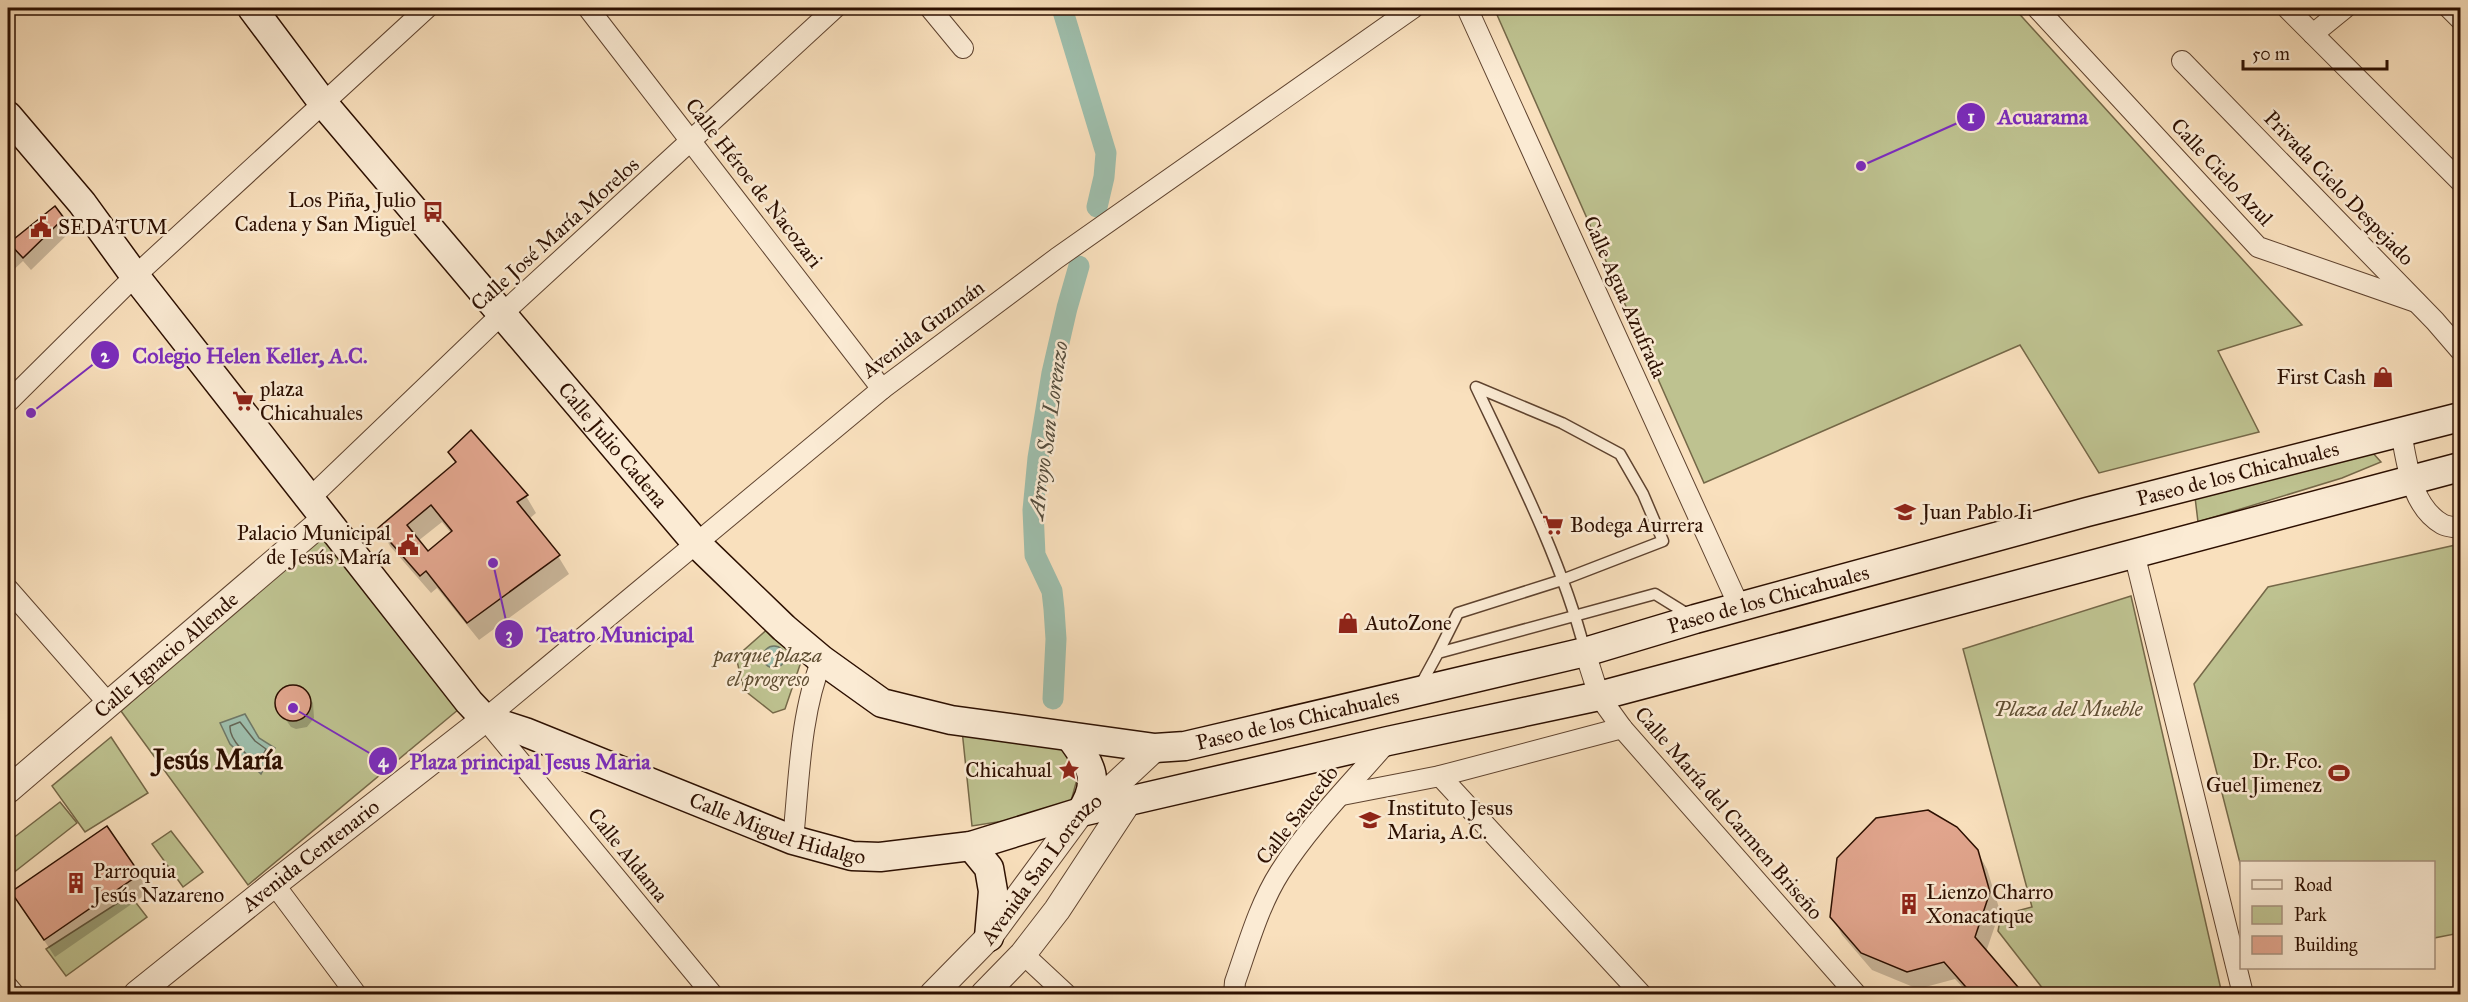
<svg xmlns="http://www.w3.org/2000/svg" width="2468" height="1002" font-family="'IM FELL Great Primer',serif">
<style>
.green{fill:#bec290;stroke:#756848;stroke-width:1.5}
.water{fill:#9ebeac;stroke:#707867;stroke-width:1.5}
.shadow{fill:#0003;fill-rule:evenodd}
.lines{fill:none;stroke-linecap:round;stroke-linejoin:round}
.shore{stroke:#656656;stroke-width:1.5}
.canal{stroke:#9ebeac;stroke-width:21}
.building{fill:#e1a58d;stroke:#2c0f00;stroke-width:1.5;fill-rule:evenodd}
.service-casing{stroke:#5f432f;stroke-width:13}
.minor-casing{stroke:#5f432f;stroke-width:22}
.tertiary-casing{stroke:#5f432f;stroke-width:28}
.secondary-casing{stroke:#2c0f00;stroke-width:31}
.service{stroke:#fbebd4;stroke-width:10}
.minor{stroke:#fbebd4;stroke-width:20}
.tertiary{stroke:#fbebd4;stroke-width:26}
.secondary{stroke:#fbebd4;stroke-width:28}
.labels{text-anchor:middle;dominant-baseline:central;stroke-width:5;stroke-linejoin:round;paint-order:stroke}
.street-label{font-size:21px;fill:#2c0f00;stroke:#fbebd4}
.poi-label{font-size:21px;fill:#2c0f00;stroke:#fbebd4;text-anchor:start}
.park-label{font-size:21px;font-style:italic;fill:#5f4e32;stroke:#fbebd4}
.water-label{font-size:22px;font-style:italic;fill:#544c3c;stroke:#fbebd4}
.district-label{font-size:27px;font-weight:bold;fill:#2c0f00;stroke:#fbebd4}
.leader{fill:none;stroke:#7b2cbf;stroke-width:2}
.callout-dot{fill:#7b2cbf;stroke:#fbebd4;stroke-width:2}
.mark-label{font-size:18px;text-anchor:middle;font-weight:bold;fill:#fff}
.callout-label{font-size:22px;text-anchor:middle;font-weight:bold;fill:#7b2cbf;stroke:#fbebd4;stroke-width:5;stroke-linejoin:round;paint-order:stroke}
</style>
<rect width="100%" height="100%" fill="#f9e0bd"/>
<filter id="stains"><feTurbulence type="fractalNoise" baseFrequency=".00333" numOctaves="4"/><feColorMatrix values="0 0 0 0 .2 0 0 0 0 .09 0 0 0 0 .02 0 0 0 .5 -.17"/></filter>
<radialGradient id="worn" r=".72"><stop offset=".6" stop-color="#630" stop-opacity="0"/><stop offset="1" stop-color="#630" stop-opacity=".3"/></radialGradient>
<!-- green -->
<g class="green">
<polygon points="1494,8 2014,8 2302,325 2218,351 2259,432 2099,473 2020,345 1704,483"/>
<polygon points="2372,452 2381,462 2342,478 2198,522 2195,497"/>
<polygon points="328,528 465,704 248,885 121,711"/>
<polygon points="2460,544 2460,933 2434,938 2434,862 2242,862 2241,867 2194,684 2268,587"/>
<polygon points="2131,596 2222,994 2047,994 1998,931 2001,915 2032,907 1963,649"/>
<polygon points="771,626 802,659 785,709 773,713 744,690 736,657"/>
<polygon points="962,730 1054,743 1081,765 1071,801 1029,817 972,826"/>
<polygon points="111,737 148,793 85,832 52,786"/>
<polygon points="60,802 77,823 8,877 8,842"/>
<polygon points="171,831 203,872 183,887 152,844"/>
<polygon points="130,895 147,917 66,976 46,949"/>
</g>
<!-- water -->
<g class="water">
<circle cx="774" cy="657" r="11"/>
<polygon points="245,714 259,738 275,748 261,774 230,744 220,723"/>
</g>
<!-- shadow -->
<g class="shadow">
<polygon points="63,218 70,232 31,270 23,261 8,275 8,239 11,244"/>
<path d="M449,452L526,496L536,513L529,519L558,556L569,574L479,640L437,588L431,593L390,546L380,528L456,464ZM442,522L451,533L427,553L418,541Z"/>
<polygon points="288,687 298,687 307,693 313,703 314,718 307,727 296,729 291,727 278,709 278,699 284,690"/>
<polygon points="1977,851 1987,869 2000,911 1986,952 2022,994 1969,994 1955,979 1918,989 1872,970 1842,935 1832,916"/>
<polygon points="139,875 149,892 55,957 13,893"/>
</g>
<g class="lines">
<!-- shore -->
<path class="shore" d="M240,722L255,741L266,749L260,762C248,759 229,739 230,726Z"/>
<!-- canal -->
<g class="canal">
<polyline points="1062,8 1106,153 1104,177 1097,207"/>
<polyline points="1053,699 1056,639 1054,609 1052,591 1035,555 1033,510 1038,458 1052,373 1067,308 1079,266"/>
</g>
</g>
<!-- building -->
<g class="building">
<polygon points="55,206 64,218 23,258 9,243"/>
<path d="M471,430L528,495L517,502L560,555L467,623L426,571L420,576L378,528L456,462L448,452ZM431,505L452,531L428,551L407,525Z"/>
<circle cx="293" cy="703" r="18"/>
<polygon points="1928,810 1957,827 1978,850 1990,892 1975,937 2024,994 1972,994 1944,962 1907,972 1861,953 1830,917 1837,858 1876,818"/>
<polygon points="107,826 140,874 44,940 11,892"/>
</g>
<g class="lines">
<defs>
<g id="service">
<path d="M1438,653L1458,613L1562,580L1663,541L1643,494L1620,454L1562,423L1476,387C1516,471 1562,561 1585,651"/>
<polyline points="1420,686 1438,653 1655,594 1689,615"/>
</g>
<g id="minor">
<polyline points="588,8 882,389"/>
<polyline points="930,8 963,48"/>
<polyline points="1467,8 1739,606"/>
<polyline points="2037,8 2258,247 2416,302"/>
<polyline points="2287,8 2460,181"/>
<polyline points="2449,8 2460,19"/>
<polyline points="2313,34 2345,8"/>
<polyline points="2182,61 2435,321 2460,350"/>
<polyline points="8,402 135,276 427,8"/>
<path d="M2401,432C2407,463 2411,506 2442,524C2447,527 2455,527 2460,528"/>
<polyline points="310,498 503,313 835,8"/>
<polyline points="2134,553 2243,994"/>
<polyline points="8,589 108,703"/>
<polyline points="1585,652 1599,696 1622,728 1856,994"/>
<polyline points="1440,776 1641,994"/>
<polyline points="1342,795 1440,776 1622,728"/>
<path d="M793,840C799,782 800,713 822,660"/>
<polyline points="274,884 356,994"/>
<polyline points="1023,954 1066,994"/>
<polyline points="8,987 14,994"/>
<polyline points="712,994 485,719 882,389 1057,258 1413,8"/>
<path d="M1234,994L1235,982C1248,945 1259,905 1280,872C1310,825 1351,784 1388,741"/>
</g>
<g id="tertiary">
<path id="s1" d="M8,790L325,519"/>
<path id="s2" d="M137,994L274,884L485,719"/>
<path id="s3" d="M933,994L989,937L1081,812L1111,789L1155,748"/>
<polyline points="984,994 1023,954 1057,910 1128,802"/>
</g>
<g id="secondary">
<path id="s4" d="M252,8L323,103L697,544L784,628L822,660L882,703L951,720L1155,748L1185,746L1585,652L1695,619L2087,512L2460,417"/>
<path id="s5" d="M8,116L82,203L135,276L469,702L485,719L525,732L793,840L852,856L880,857L971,846L1081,812L1388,741L1599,696L2460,467"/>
<path d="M1071,738C1092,766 1101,781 1081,812"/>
<polyline points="971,846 989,868 993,891 989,937"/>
</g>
</defs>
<!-- service casing -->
<use href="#service" class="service-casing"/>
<!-- minor casing -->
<use href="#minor" class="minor-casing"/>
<!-- tertiary casing -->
<use href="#tertiary" class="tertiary-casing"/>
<!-- secondary casing -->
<use href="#secondary" class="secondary-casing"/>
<!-- service -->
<use href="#service" class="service"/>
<!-- minor -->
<use href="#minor" class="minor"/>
<!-- tertiary -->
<use href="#tertiary" class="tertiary"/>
<!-- secondary -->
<use href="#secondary" class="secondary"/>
</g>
<!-- icons -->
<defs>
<symbol id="bus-bare" viewBox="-9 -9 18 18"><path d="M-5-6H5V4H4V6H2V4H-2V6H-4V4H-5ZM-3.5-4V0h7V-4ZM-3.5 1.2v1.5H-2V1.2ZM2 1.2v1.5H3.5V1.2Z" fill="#8f2418" stroke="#fbebd4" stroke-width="2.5" paint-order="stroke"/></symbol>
<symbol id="civic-bare" viewBox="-9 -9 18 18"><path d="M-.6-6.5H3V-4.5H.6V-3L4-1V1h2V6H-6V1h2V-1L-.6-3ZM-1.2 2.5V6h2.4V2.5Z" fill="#8f2418" stroke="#fbebd4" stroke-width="2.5" paint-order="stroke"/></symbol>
<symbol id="shop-bare" viewBox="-9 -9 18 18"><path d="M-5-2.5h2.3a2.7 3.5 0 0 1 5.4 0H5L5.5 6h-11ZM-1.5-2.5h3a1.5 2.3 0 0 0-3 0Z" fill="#8f2418" stroke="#fbebd4" stroke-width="2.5" paint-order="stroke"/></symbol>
<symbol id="supermarket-bare" viewBox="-9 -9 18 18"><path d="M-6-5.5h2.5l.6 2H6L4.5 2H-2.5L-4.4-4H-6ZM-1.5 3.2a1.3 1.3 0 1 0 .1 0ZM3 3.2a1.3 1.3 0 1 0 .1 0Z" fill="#8f2418" stroke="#fbebd4" stroke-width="2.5" paint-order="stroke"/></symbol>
<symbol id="school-bare" viewBox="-9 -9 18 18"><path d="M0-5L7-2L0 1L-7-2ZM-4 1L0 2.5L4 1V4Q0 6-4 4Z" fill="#8f2418" stroke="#fbebd4" stroke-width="2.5" paint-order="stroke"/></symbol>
<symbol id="sight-bare" viewBox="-9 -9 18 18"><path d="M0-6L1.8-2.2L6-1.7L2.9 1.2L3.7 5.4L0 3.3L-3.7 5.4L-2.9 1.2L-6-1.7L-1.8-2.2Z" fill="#8f2418" stroke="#fbebd4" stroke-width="2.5" paint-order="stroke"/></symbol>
<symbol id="stadium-bare" viewBox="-9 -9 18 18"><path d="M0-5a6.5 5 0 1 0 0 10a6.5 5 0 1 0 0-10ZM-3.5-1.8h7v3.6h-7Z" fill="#8f2418" stroke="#fbebd4" stroke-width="2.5" paint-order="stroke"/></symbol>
<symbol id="building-bare" viewBox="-9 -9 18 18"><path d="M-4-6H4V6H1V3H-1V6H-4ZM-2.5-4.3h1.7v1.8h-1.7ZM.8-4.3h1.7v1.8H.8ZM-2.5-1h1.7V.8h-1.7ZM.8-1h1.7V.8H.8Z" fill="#8f2418" stroke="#fbebd4" stroke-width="2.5" paint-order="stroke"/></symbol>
</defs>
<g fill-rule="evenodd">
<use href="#bus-bare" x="418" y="197" width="30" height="30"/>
<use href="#civic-bare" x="26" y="212" width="30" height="30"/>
<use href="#shop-bare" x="2368" y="362" width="30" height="30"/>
<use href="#supermarket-bare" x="228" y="386" width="30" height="30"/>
<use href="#school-bare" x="1890" y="497" width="30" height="30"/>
<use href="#supermarket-bare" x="1538" y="510" width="30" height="30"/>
<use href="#civic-bare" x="393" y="530" width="30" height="30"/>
<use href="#shop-bare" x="1333" y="608" width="30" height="30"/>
<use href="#sight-bare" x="1054" y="755" width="30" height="30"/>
<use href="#stadium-bare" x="2324" y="758" width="30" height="30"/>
<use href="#school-bare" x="1355" y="805" width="30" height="30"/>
<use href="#building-bare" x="61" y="868" width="30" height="30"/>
<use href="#building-bare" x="1894" y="889" width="30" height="30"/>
</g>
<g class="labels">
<!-- street labels -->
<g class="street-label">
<text transform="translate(2222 172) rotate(47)">Calle Cielo Azul</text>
<text transform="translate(754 183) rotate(52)">Calle Héroe de Nacozari</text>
<text transform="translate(2339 188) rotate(46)">Privada Cielo Despejado</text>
<text transform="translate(555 234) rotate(-42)">Calle José María Morelos</text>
<text transform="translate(1625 297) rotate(66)">Calle Agua Azufrada</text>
<text transform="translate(923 329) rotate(-37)">Avenida Guzmán</text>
<text stroke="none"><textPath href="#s4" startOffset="567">Calle Julio Cadena</textPath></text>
<text stroke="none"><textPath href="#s4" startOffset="2336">Paseo de los Chicahuales</textPath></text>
<text stroke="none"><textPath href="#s4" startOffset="1850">Paseo de los Chicahuales</textPath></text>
<text stroke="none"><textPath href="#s1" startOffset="208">Calle Ignacio Allende</textPath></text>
<text stroke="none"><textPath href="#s4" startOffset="1364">Paseo de los Chicahuales</textPath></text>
<text transform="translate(1729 813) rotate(49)">Calle María del Carmen Briseño</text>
<text transform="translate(1297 815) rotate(-52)">Calle Saucedo</text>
<text stroke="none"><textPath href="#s5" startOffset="1082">Calle Miguel Hidalgo</textPath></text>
<text transform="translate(628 855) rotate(51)">Calle Aldama</text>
<text stroke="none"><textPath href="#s2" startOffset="222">Avenida Centenario</textPath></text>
<text stroke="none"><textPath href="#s3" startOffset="166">Avenida San Lorenzo</textPath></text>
</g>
<!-- poi labels -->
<g class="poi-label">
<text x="416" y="200" text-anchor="end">Los Piña, Julio<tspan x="416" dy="24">Cadena y San Miguel</tspan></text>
<text x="58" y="227">SEDATUM</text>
<text x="2366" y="377" text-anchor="end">First Cash</text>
<text x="260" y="389">plaza<tspan x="260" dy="24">Chicahuales</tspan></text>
<text x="1922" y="512">Juan Pablo Ii</text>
<text x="1570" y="525">Bodega Aurrera</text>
<text x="391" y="533" text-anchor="end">Palacio Municipal<tspan x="391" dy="24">de Jesús María</tspan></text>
<text x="1365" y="623">AutoZone</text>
<text x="2322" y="761" text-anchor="end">Dr. Fco.<tspan x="2322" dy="24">Guel Jimenez</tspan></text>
<text x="1052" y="770" text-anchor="end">Chicahual</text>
<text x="1387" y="808">Instituto Jesus<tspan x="1387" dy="24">Maria, A.C.</tspan></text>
<text x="93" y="871">Parroquia<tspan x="93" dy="24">Jesús Nazareno</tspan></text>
<text x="1926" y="892">Lienzo Charro<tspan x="1926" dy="24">Xonacatique</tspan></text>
</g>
<!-- park labels -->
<g class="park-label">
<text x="768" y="655">parque plaza<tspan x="768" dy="24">el progreso</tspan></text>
<text x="2068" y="709">Plaza del Mueble</text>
</g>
<!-- water labels -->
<g class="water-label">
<text transform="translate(1048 430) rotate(-82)">Arroyo San Lorenzo</text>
</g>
<!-- district labels -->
<g class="district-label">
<text x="218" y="759">Jesús María</text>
</g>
</g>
<!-- callouts -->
<path class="leader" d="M1861 166L1971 117M31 413L105 355M493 563L509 634M293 708L383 761"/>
<g class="callout-dot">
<circle cx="1861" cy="166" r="6"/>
<circle cx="31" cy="413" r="6"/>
<circle cx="493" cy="563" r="6"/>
<circle cx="293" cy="708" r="6"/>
<circle cx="1971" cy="117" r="15"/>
<circle cx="105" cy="355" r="15"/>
<circle cx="509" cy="634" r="15"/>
<circle cx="383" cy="761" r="15"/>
</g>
<g class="mark-label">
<text x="1971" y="123">1</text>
<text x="105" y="362">2</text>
<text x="509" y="641">3</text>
<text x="383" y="767">4</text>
</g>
<g class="callout-label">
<text x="2043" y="124">Acuarama</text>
<text x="250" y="363">Colegio Helen Keller, A.C.</text>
<text x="615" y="642">Teatro Municipal</text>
<text x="530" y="769">Plaza principal Jesus Maria</text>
</g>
<!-- margin -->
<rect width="2468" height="1002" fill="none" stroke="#f9e0bd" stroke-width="30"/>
<rect x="9" y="9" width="2450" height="984" fill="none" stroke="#2c0f00" stroke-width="3"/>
<rect x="15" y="15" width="2438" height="972" fill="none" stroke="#2c0f00" stroke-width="1.5"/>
<!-- legend -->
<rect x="2240" y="861" width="195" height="108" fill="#fbebd4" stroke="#a8937f" stroke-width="1.5"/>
<rect x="2252" y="880" width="30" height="9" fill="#fbebd4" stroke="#a8937f" stroke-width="1.5"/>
<text x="2294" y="891" font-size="18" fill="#2c0f00">Road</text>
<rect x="2252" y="906" width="30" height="18" fill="#bec290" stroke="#a8937f" stroke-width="1.5"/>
<text x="2294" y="921" font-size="18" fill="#2c0f00">Park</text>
<rect x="2252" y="936" width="30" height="18" fill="#e1a58d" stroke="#a8937f" stroke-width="1.5"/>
<text x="2294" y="951" font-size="18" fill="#2c0f00">Building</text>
<!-- scale -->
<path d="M2243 60v9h144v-9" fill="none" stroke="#2c0f00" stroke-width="3"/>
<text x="2252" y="60" font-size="18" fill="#2c0f00" stroke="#fbebd4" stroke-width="4.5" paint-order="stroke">50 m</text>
<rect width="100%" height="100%" filter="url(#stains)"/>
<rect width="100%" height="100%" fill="url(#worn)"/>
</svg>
